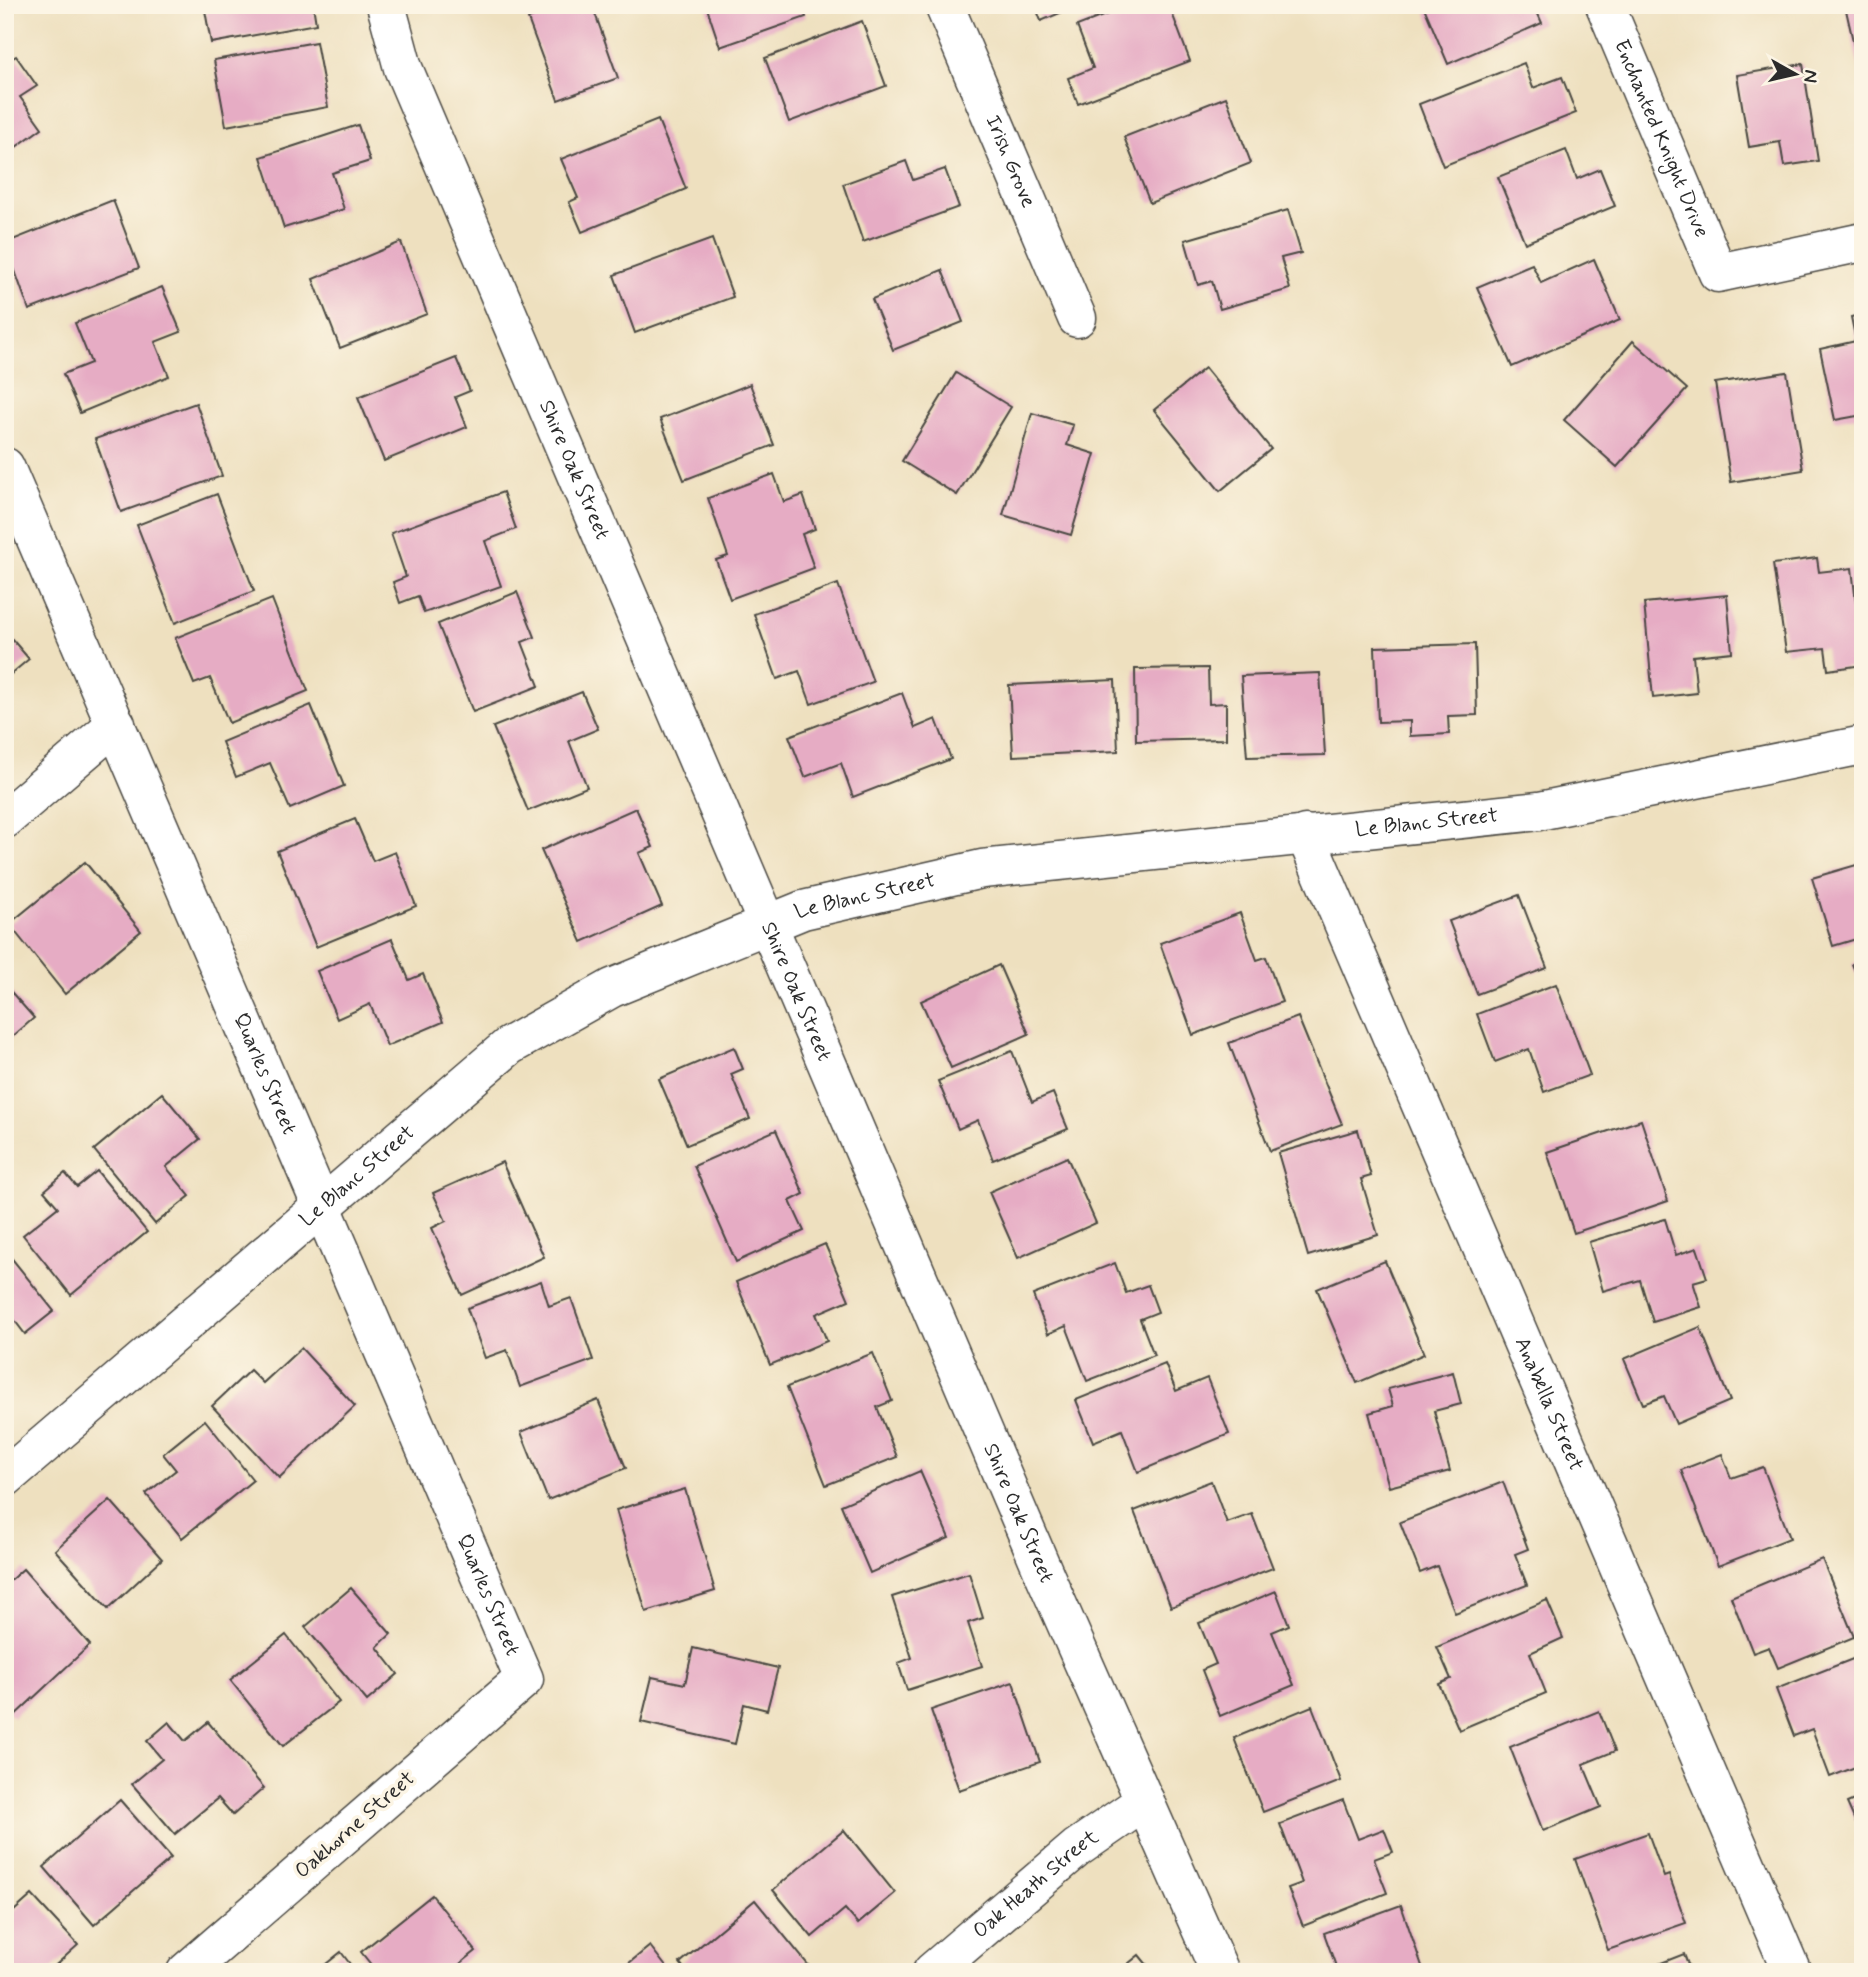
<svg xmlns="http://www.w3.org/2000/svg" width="1868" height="1977" font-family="Mynerve,sans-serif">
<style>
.building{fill:#e6acc4}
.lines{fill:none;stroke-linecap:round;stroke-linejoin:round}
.street-casing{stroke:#484641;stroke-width:41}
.street{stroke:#fff;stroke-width:38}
.labels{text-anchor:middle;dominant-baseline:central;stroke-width:7;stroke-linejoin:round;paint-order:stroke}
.street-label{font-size:21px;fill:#2b2b2b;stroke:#fcf5e5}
</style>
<rect width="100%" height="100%" fill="#fcf5e5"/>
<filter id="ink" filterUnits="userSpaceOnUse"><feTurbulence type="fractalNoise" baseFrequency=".0143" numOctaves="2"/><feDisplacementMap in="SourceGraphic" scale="14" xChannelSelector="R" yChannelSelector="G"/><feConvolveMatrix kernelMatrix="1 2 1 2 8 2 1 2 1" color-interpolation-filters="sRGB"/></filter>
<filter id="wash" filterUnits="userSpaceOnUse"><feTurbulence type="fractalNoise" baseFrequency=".00686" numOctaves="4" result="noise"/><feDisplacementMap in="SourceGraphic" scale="28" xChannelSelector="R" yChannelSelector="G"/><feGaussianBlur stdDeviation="1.57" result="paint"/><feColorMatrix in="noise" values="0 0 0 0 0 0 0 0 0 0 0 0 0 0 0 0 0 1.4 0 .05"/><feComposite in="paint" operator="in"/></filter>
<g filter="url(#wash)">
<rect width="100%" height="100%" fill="#eee0bf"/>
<g id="blocks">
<!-- building -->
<g class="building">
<polygon points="204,5 313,5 316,24 211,43"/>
<polygon points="566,5 592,5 618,78 558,100 528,19"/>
<polygon points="706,5 802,5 806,17 720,47"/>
<polygon points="1035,5 1079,5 1041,21"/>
<polygon points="1131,5 1169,5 1190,61 1078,104 1068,78 1093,68 1077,26"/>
<polygon points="1423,5 1534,5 1542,23 1448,64"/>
<polygon points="1863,6 1863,81 1862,81 1846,10"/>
<polygon points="862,21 886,86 789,122 765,58"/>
<polygon points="316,42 328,107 226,126 214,60"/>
<polygon points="16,56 37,86 20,97 42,128 5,155 5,63"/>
<polygon points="1524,63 1533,88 1562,77 1576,113 1443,166 1419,104"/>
<polygon points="1803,64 1818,161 1784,166 1780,142 1749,147 1737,75"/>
<polygon points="1226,97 1251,163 1150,203 1124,137"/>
<polygon points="658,120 686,189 582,232 569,202 578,198 561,159"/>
<polygon points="358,125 370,161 332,173 344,209 284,228 261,157"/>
<polygon points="1566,150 1577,179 1600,169 1615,206 1525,243 1498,177"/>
<polygon points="906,161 913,180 945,169 959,207 863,242 843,184"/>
<polygon points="113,200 139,268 29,310 5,243"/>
<polygon points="1288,210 1301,253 1281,258 1290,289 1220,309 1212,281 1198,285 1185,240"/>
<polygon points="712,239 733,297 635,333 614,275"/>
<polygon points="401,242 427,314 340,348 313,279"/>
<polygon points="1594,259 1620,320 1512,367 1477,287 1532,264 1541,283"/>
<polygon points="942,270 963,322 893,350 872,299"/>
<polygon points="162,287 181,332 155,342 169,376 80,413 63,374 91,363 75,323"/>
<polygon points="1863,314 1863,415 1835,420 1820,349 1856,341 1851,317"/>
<polygon points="1633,341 1687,389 1617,467 1564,420"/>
<polygon points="456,358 470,391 455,397 467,427 384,461 358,397"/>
<polygon points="1205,368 1271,449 1220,491 1154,410"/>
<polygon points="1787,372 1803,470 1731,482 1715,383"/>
<polygon points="956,373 1011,407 957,495 902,461"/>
<polygon points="750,384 774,445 684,480 660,419"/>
<polygon points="196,403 222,476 121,512 95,439"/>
<polygon points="1032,413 1073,425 1067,445 1095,454 1071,535 1003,515"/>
<polygon points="774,474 784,502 803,495 815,529 802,534 814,568 730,599 716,560 728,556 708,498"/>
<polygon points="503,492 516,529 485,541 501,586 424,613 418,596 400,603 393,582 406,577 391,533"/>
<polygon points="217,494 254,591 175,623 137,525"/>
<polygon points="1817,558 1819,572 1852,568 1863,665 1828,670 1825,648 1786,652 1773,564"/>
<polygon points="838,584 873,682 811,704 799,671 777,679 754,614"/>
<polygon points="517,592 535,637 522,642 539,686 473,712 438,624"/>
<polygon points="1727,595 1732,652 1693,656 1697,693 1653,698 1644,603"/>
<polygon points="272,599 308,691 229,723 210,678 194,684 175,638"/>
<polygon points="5,631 29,659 5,679"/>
<polygon points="1475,644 1477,715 1448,716 1449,734 1410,736 1410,721 1378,722 1375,647"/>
<polygon points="1208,668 1209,704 1226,703 1226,739 1136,741 1135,669"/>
<polygon points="1320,673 1325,755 1247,757 1241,676"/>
<polygon points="1115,680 1118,751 1013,756 1009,685"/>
<polygon points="582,692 598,729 569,741 587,787 528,811 493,727"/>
<polygon points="902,693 915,728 936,719 951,759 853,797 841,763 805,777 789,736"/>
<polygon points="311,705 344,786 290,809 270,763 236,777 222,742"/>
<polygon points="636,808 653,847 639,853 662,906 582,942 541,850"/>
<polygon points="355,819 373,861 395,852 416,906 316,947 277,851"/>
<polygon points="85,862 141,931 65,994 9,924"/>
<polygon points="1863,863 1863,937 1833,946 1812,878"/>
<polygon points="1519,895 1547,968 1477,994 1449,921"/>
<polygon points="1240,913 1257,960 1266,957 1282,1002 1193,1035 1160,943"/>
<polygon points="392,939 409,980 423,974 443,1022 387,1046 370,1004 337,1019 317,971"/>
<polygon points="1863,959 1863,990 1852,964"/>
<polygon points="999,965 1029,1034 951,1068 921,1001"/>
<polygon points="1556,984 1590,1075 1544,1092 1529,1049 1495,1062 1477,1014"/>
<polygon points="5,985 34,1018 5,1043"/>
<polygon points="1298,1017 1342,1124 1270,1151 1229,1043"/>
<polygon points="734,1047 743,1069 731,1074 750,1119 687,1145 659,1079"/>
<polygon points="1012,1051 1032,1102 1053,1093 1068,1129 993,1160 978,1120 958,1129 938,1081"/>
<polygon points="162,1093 200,1139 166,1167 190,1196 155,1224 94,1150"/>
<polygon points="1641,1120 1668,1201 1574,1233 1547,1152"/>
<polygon points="776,1130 804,1194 790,1201 804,1231 736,1262 694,1166"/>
<polygon points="1358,1130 1371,1176 1361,1179 1378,1235 1308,1256 1278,1153"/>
<polygon points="1067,1157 1096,1223 1018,1258 989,1192"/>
<polygon points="502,1162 544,1257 462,1295 432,1228 446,1221 433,1193"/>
<polygon points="97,1171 147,1232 71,1295 23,1235 58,1207 44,1191 65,1173 77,1187"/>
<polygon points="1665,1219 1676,1255 1697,1248 1707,1278 1693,1282 1701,1307 1653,1322 1640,1280 1603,1291 1589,1242"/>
<polygon points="825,1244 849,1300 816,1314 827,1341 770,1365 736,1282"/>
<polygon points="5,1250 54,1311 25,1334 15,1321 5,1330"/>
<polygon points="1385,1261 1424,1354 1357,1383 1317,1289"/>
<polygon points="1115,1263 1126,1293 1148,1285 1158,1312 1140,1319 1154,1355 1087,1381 1066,1326 1048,1334 1033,1295"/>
<polygon points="541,1281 549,1306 571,1298 593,1360 520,1387 507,1350 485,1358 467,1308"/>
<polygon points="1700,1327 1730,1401 1676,1424 1664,1396 1643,1404 1624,1359"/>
<polygon points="301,1348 355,1406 279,1478 212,1406 250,1370 263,1383"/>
<polygon points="873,1353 892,1401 877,1407 897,1457 826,1485 787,1387"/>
<polygon points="1165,1364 1176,1391 1207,1378 1229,1434 1138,1472 1122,1430 1093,1442 1076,1400"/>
<polygon points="1453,1372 1461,1404 1434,1411 1450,1471 1389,1487 1369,1413 1393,1406 1388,1389"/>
<polygon points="598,1400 626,1468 548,1500 521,1432"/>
<polygon points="205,1420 253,1480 182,1538 146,1494 176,1470 163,1454"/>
<polygon points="1722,1454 1731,1478 1763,1467 1790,1538 1718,1566 1681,1470"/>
<polygon points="920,1471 949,1538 870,1573 841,1505"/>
<polygon points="1211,1481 1227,1523 1252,1514 1273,1568 1171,1607 1134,1511"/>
<polygon points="1503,1482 1528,1549 1515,1554 1527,1585 1455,1613 1437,1566 1420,1573 1400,1522"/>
<polygon points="685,1489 715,1591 646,1612 616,1510"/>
<polygon points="110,1500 162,1559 108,1609 55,1550"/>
<polygon points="1822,1559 1854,1637 1778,1668 1769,1647 1753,1653 1731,1597"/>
<polygon points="23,1569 90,1645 13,1717 5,1709 5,1585"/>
<polygon points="969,1573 983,1618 968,1623 982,1666 907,1690 898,1663 912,1658 892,1597"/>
<polygon points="351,1588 391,1634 377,1647 398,1674 367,1701 305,1627"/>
<polygon points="1276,1591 1289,1625 1272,1632 1294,1685 1220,1716 1202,1670 1216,1664 1199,1623"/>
<polygon points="1547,1600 1563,1638 1530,1653 1546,1693 1459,1730 1439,1684 1451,1679 1437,1647"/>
<polygon points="286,1635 339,1702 283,1746 230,1680"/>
<polygon points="693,1648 778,1668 767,1710 744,1704 735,1744 641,1722 652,1677 685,1684"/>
<polygon points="1863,1655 1863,1764 1830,1777 1812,1729 1794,1736 1776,1689"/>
<polygon points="1013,1682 1040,1762 959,1790 931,1710"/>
<polygon points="1312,1706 1341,1781 1263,1812 1234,1738"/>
<polygon points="1599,1711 1615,1751 1583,1764 1601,1807 1543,1831 1510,1747"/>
<polygon points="169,1722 185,1741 208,1722 264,1788 233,1815 218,1798 175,1834 132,1784 162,1759 147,1741"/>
<polygon points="1863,1796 1863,1839 1847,1803"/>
<polygon points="120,1800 171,1858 94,1925 44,1867"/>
<polygon points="1343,1800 1358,1839 1384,1829 1393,1852 1374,1859 1387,1893 1303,1926 1288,1888 1302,1883 1280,1824"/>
<polygon points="844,1830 895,1893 858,1924 845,1909 812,1937 773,1890"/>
<polygon points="1648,1833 1664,1877 1669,1875 1686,1923 1608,1950 1575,1859"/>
<polygon points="32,1895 78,1945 48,1972 5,1972 5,1919"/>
<polygon points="432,1895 476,1951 450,1972 377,1972 361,1952"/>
<polygon points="755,1900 810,1967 804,1972 687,1972 680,1963"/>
<polygon points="1401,1905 1424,1972 1338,1972 1324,1933"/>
<polygon points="650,1946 670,1972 618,1972"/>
<polygon points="341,1952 356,1972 316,1972"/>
<polygon points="1684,1954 1691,1972 1638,1972"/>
<polygon points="1139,1955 1153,1972 1118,1972"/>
</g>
</g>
</g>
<g filter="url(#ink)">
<use href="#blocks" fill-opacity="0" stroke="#484641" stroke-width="2"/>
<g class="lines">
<defs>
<g id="street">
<path id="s1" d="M386,5L403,68L1046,1578L1220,1972"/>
<path id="s2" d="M944,5L1077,318"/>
<path id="s3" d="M1605,5L1718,273L1863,242"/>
<path id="s4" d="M5,467L524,1679L186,1972"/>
<polyline points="5,819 116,724"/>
<path id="s5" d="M1305,834L1792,1972"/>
<path id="s6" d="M5,1478L509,1046L612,988L803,910L982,869L1539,811L1863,745"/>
<path id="s7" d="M932,1972L1077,1848L1145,1801"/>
</g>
</defs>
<!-- street casing -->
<use href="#street" class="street-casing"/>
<!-- street -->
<use href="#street" class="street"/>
</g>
</g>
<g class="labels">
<!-- street labels -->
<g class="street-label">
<text stroke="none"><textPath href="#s3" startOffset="145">Enchanted Knight Drive</textPath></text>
<text stroke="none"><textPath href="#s2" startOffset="170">Irish Grove</textPath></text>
<text stroke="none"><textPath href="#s1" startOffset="502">Shire Oak Street</textPath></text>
<text stroke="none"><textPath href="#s6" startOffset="1619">Le Blanc Street</textPath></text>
<text stroke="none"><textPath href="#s6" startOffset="1052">Le Blanc Street</textPath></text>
<text stroke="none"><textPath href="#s1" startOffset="1069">Shire Oak Street</textPath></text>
<text stroke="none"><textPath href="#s4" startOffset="660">Quarles Street</textPath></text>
<text stroke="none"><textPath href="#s6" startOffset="464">Le Blanc Street</textPath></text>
<text stroke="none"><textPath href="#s5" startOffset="620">Anabella Street</textPath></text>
<text stroke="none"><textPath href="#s1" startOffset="1636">Shire Oak Street</textPath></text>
<text stroke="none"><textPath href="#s4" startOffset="1227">Quarles Street</textPath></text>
<text transform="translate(355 1825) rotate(-41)">Oakhorne Street</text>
<text stroke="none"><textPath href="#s7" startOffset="136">Oak Heath Street</textPath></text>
</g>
</g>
<!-- margin -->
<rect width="1868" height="1977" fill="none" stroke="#fcf5e5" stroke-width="28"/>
<!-- north arrow -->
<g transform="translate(1795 74) rotate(98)" stroke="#fcf5e5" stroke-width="5" paint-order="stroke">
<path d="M0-5L12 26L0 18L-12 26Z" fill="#2b2b2b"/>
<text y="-10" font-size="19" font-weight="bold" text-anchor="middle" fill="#2b2b2b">N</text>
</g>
</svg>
